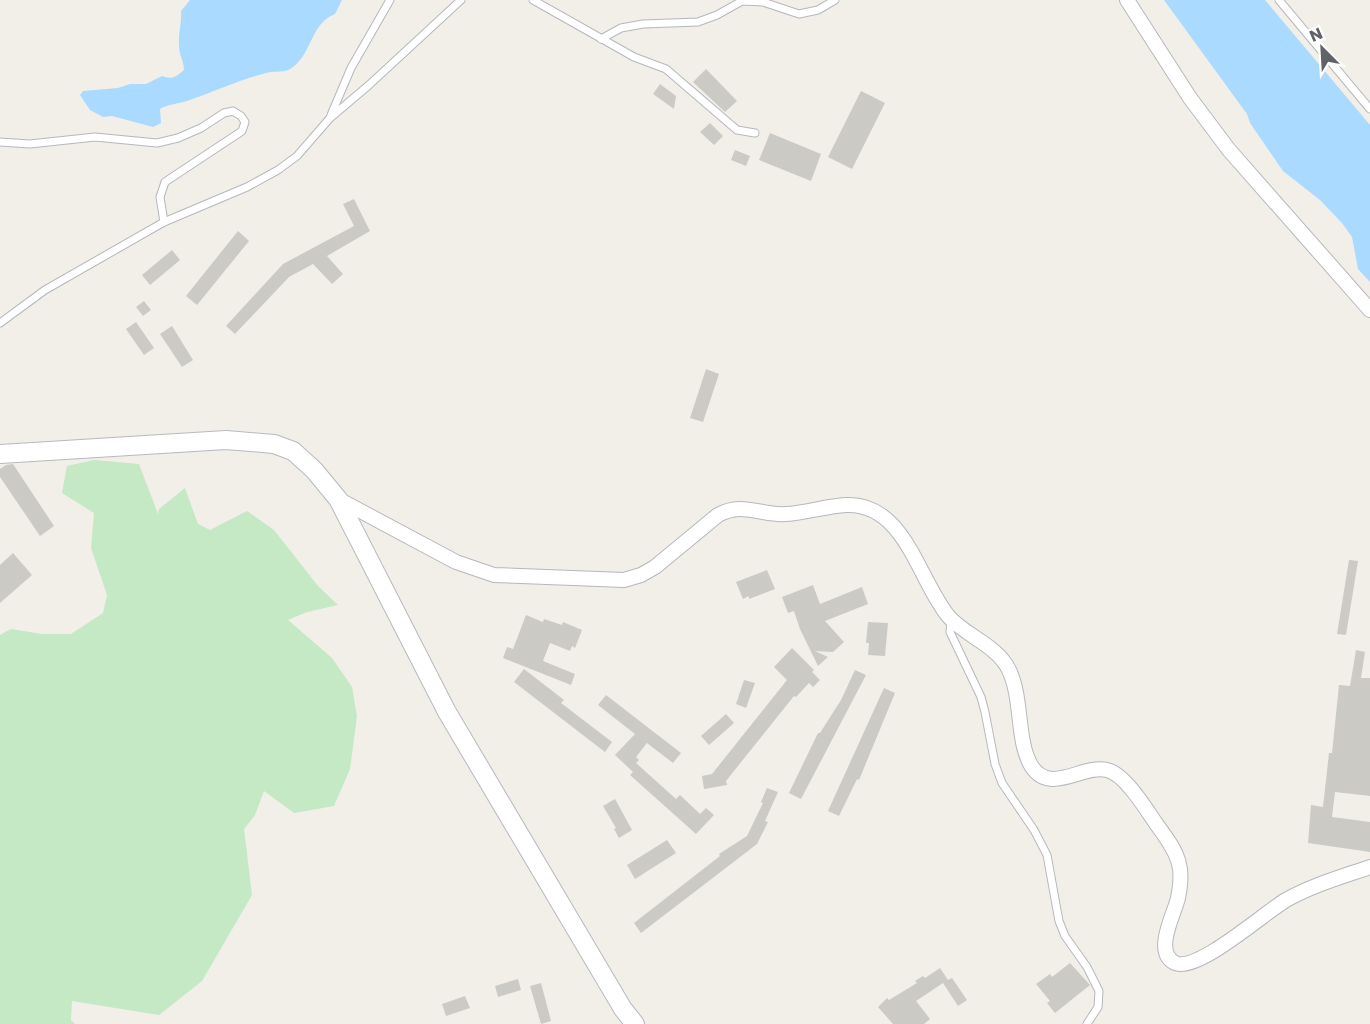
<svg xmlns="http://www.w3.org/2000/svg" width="1370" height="1024" font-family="Poppins,sans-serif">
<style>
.green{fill:#c5e8c5}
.water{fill:#aadaff}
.building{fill:#cccac5}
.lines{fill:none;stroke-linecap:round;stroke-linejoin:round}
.lane-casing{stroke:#b5b8bc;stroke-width:9}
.street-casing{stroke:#b5b8bc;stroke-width:16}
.secondary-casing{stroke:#b6babf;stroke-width:20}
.lane{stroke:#fff;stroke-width:7}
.street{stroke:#fff;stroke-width:14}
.secondary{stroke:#fff;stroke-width:18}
</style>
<rect width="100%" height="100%" fill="#f1efe8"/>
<!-- green -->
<polygon class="green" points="94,460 139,464 158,514 159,509 185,488 198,524 210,530 247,511 274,530 318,586 338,605 307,612 288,620 332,658 352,687 357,716 350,769 334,806 294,813 264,791 255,815 244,829 252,895 202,981 159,1015 72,1001 71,1020 75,1024 0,1024 0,635 11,629 42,634 71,634 103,613 107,595 91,548 94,513 62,493 67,466"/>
<!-- water -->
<g class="water">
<path d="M190,0H342L335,14C311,23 312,53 293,67C284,74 276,70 266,73C239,80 214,92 187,101C178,104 168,104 160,109L161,123L153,127L112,116L103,117L90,110L80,95L83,91L118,88L130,84H146L162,76C172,80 176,77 184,70C184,61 179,55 179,46C178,33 182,23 181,11Z"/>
<polygon points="1164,0 1265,0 1370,125 1370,282 1358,269 1352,237 1342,223 1320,200 1283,171 1250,123 1247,114"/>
</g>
<!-- building -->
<g class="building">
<polygon points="706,69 737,101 725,112 693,82"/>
<polygon points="660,84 676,96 674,109 653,94"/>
<polygon points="861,91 885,103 852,169 828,157"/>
<polygon points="710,123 723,136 714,145 700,132"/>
<polygon points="770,133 821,154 811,181 759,160"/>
<polygon points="735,150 750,156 746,166 731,160"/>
<polygon points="354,199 370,231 327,256 343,274 332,284 313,264 289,277 235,334 226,326 283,264 354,226 343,204"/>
<polygon points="238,231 249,241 197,305 186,296"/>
<polygon points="172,250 180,260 150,285 142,275"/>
<polygon points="144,301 151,310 143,316 136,307"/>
<polygon points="136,322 154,348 144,355 126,329"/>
<polygon points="172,326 193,360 182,367 160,334"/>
<polygon points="706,369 719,374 703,422 690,418"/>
<polygon points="13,464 54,526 40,536 0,477 0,469 6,465"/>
<polygon points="13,553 32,575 0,603 0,565"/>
<polygon points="1349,560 1358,561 1346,635 1337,634"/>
<polygon points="767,570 775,589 749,599 749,596 743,599 736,582"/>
<polygon points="813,585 820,604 862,587 868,604 825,621 844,642 833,652 815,651 828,657 818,666 800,629 794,611 788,613 782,597"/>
<polygon points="526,615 543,622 544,619 562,625 563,622 582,630 575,648 572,646 570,651 550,643 543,661 575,674 571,685 503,658 507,647 513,649"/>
<polygon points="868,622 888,623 885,656 868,655 869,643 866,643"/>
<polygon points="792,648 814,670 812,672 820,680 813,687 809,683 796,697 794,696 726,781 727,785 704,789 702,776 712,774 787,680 774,667"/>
<polygon points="1356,650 1365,652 1361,678 1370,678 1370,796 1335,792 1332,817 1370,822 1370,852 1308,843 1311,805 1323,807 1329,753 1332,753 1339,685 1350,686"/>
<polygon points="524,669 564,700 561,703 612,742 605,752 514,682"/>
<polygon points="855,670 866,675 801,799 789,793 818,733 820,733 841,700"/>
<polygon points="744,680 755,683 746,708 736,704"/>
<polygon points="884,688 895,693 859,780 857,779 839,816 828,811"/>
<polygon points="606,695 681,753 673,763 647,743 636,757 639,760 636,763 676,799 680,795 700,814 706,808 714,815 696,834 630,775 633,772 615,755 635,734 598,705"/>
<polygon points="726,714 734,723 709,745 701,736"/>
<polygon points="767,788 778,792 765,821 768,822 757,844 641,933 634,923 720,856 719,854 747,836 763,803 761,802"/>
<polygon points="615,799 632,830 619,838 614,829 616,828 603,806"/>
<polygon points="667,840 676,853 635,879 627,865"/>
<polygon points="1070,963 1090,985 1055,1013 1047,1003 1050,1001 1036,984 1050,974 1052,977"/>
<polygon points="940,968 948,980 952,978 967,1000 958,1006 943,983 916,1001 930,1019 924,1024 893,1024 878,1007 887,998 889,1000 917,983 915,981 923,976 925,978"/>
<polygon points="518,979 521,990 498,997 495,986"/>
<polygon points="541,983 551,1021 541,1024 530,986"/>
<polygon points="465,996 470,1008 446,1016 442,1004"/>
</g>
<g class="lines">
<defs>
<g id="lane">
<polyline points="533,0 634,57 666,69 737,130 755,133"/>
<polyline points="1279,0 1370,109"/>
<polyline points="601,39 621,28 643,24 698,22 717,15 742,1 763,2 799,14 818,10 835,0"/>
<polyline points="331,115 351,68 390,0"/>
<polyline points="0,142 30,144 95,137 157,143 178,138 201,128 224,113 233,111 241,116 245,122 242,131 165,182 160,197 164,222"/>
<polyline points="0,323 45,290 164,222 247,187 278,170 297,156 330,118 369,85 461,0"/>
<polyline points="951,621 950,632 981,697 985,712 995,764 1002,783 1034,830 1047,855 1059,921 1065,936 1087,967 1099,991 1098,1007 1087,1024"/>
</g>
<g id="street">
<polyline points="1127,0 1190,98 1229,150 1370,310"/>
<path d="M338,499L456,562L494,575L624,580L641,575L655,567L718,515C743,501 760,516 786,514C806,513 826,506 846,505C905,502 919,582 949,617C966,636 998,646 1009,670C1023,699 1016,742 1032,767C1051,795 1083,764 1107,770C1125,774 1146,809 1157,825C1165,836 1176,850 1179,864C1182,875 1180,888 1178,898C1174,915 1153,952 1175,963C1197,973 1264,913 1286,900C1313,885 1341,877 1370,867"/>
</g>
<polyline id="secondary" points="0,454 226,440 274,444 293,451 314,470 338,499 447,712 623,1009 635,1024"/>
</defs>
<!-- lane casing -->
<use href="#lane" class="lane-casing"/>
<!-- street casing -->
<use href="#street" class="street-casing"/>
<!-- secondary casing -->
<use href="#secondary" class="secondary-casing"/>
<!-- lane -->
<use href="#lane" class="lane"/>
<!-- street -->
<use href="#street" class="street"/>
<!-- secondary -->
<use href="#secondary" class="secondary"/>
</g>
<!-- north arrow -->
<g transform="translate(1322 48) rotate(336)" stroke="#ffffff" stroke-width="4.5" paint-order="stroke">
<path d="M0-4.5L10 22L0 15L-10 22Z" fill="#5f6368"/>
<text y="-9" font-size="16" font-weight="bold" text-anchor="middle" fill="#5f6368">N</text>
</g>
</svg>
